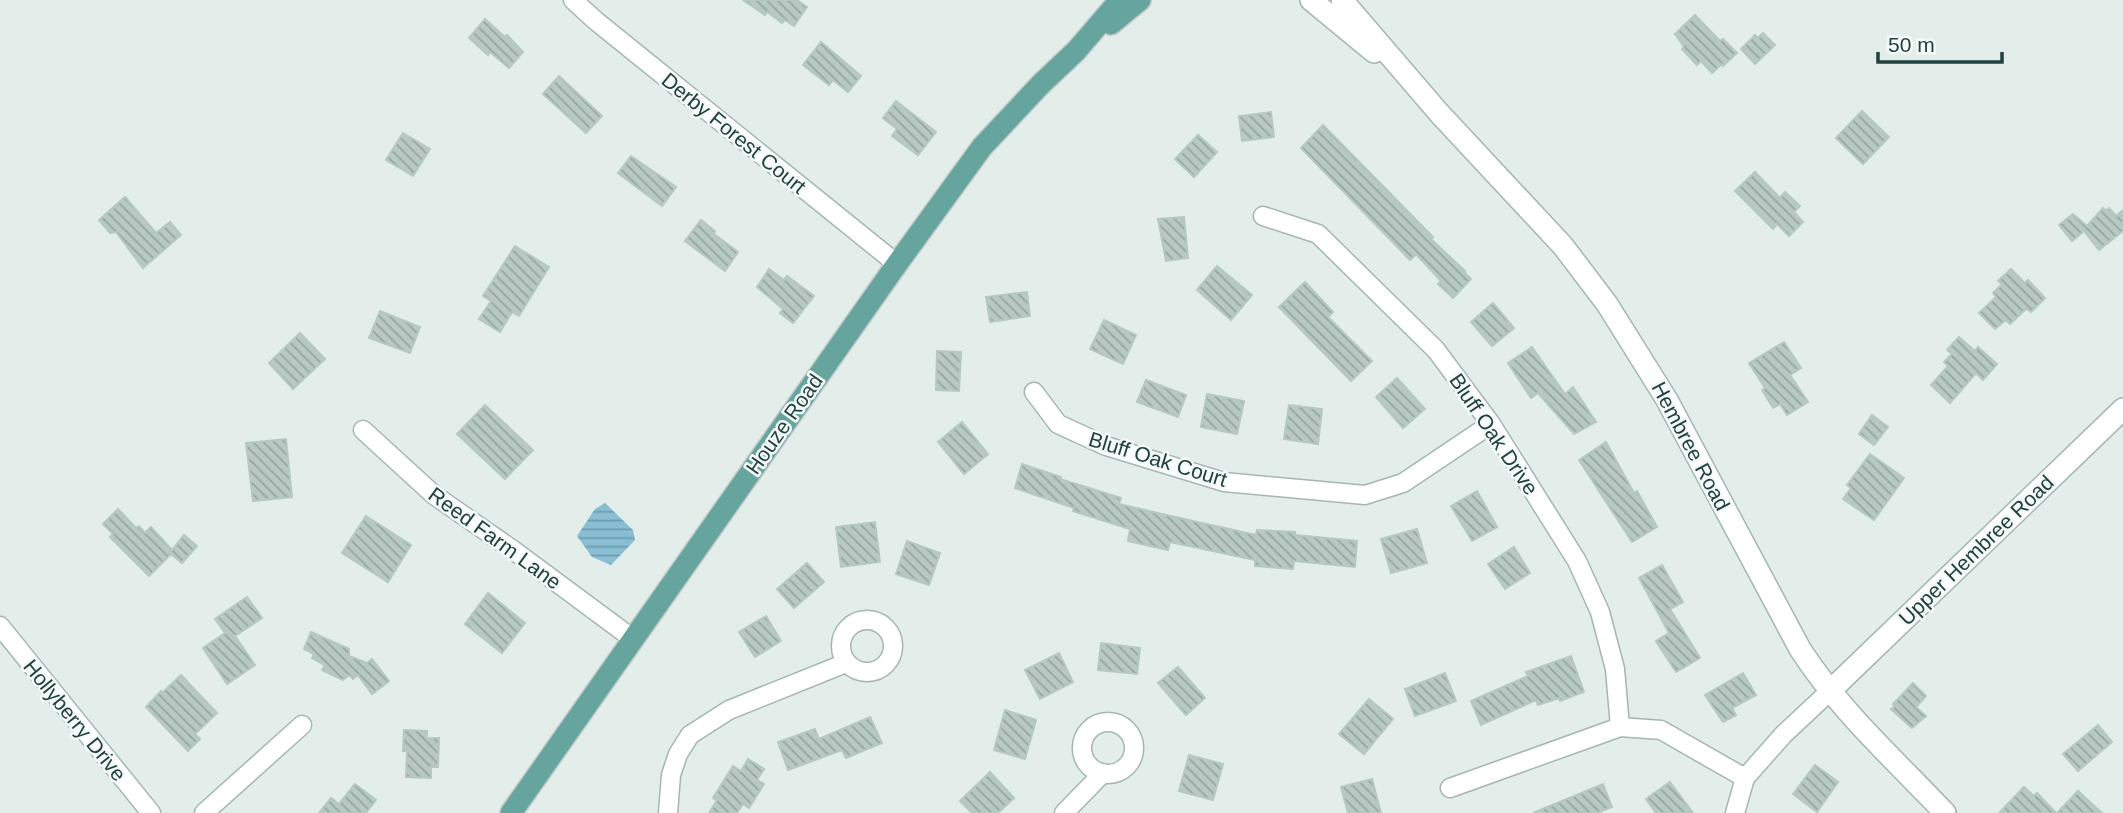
<svg xmlns="http://www.w3.org/2000/svg" width="2123" height="813" font-family="Arial,sans-serif">
<style>
.water{fill:url(#water-rules)}
.building{fill:url(#building-back-hatch);stroke:#b5c8c3;stroke-width:2}
.lines{fill:none;stroke-linecap:round;stroke-linejoin:round}
.minor-casing{stroke:#a5b6b3;stroke-width:21}
.tertiary-casing{stroke:#a5b6b3;stroke-width:24}
.primary-casing{stroke:#c1cac9;stroke-width:24}
.minor{stroke:#fff;stroke-width:18}
.tertiary{stroke:#fff;stroke-width:21}
.primary{stroke:#66a59e;stroke-width:21}
.labels{text-anchor:middle;dominant-baseline:central;stroke-width:5;stroke-linejoin:round;paint-order:stroke}
.street-label{font-size:21px;fill:#22403d;stroke:#f4faf8}
</style>
<defs>
<pattern id="water-rules" width="6" height="5" patternUnits="userSpaceOnUse" patternTransform="scale(1.75)"><rect width="6" height="5" fill="#89bed5"/><path d="M0 2.5h6" fill="none" stroke="#709cae"/></pattern>
<pattern id="building-back-hatch" width="6" height="6" patternUnits="userSpaceOnUse" patternTransform="scale(1.75)"><rect width="6" height="6" fill="#b8c9c4"/><path d="M-1 5l2 2M0 0l6 6M5-1l2 2" fill="none" stroke="#95a5a0"/></pattern>
</defs>
<rect width="100%" height="100%" fill="#e3eeeb"/>
<!-- water -->
<polygon class="water" points="605,503 633,530 635,540 611,565 592,557 577,536 595,509"/>
<!-- building -->
<g class="building">
<polygon points="743,0 797,0 807,7 794,26 785,20 782,23 767,12 765,15"/>
<polygon points="1695,15 1720,41 1723,39 1737,53 1723,66 1722,64 1712,73 1701,61 1697,65 1682,49 1684,47 1675,34"/>
<polygon points="485,19 505,37 507,35 523,52 509,68 490,52 488,55 469,38"/>
<polygon points="1763,33 1775,45 1755,64 1741,49 1755,35 1758,38"/>
<polygon points="821,42 861,76 848,92 833,80 829,85 803,65"/>
<polygon points="559,76 602,116 586,133 543,94"/>
<polygon points="896,101 936,132 918,155 892,136 897,129 883,118"/>
<polygon points="1862,111 1889,137 1863,164 1836,138"/>
<polygon points="1271,112 1274,137 1242,141 1239,116"/>
<polygon points="1323,125 1433,237 1431,239 1465,271 1464,272 1471,279 1453,298 1438,284 1441,281 1416,254 1410,260 1301,148"/>
<polygon points="403,133 430,149 413,176 386,160"/>
<polygon points="1198,135 1217,152 1194,177 1175,159"/>
<polygon points="631,156 676,187 662,206 618,173"/>
<polygon points="1755,172 1780,198 1785,192 1800,206 1794,212 1803,222 1789,236 1777,224 1773,229 1735,191"/>
<polygon points="125,197 156,233 170,222 181,235 143,268 116,232 110,233 99,220"/>
<polygon points="2103,208 2106,211 2109,208 2116,216 2123,210 2123,231 2099,250 2084,231 2072,241 2059,225 2073,214 2087,226"/>
<polygon points="1184,217 1188,258 1166,261 1158,219"/>
<polygon points="701,220 715,231 714,234 738,252 725,271 685,241"/>
<polygon points="515,246 549,267 519,316 512,312 500,332 479,319 491,301 483,296"/>
<polygon points="1217,266 1252,295 1231,320 1197,290"/>
<polygon points="769,269 784,280 787,276 814,296 793,323 780,313 783,309 757,287"/>
<polygon points="2011,269 2025,283 2028,280 2045,298 2031,312 2026,309 2010,324 2006,320 1995,329 1979,313 1996,297 1993,293 2002,284 1998,281"/>
<polygon points="1305,282 1333,312 1328,317 1372,361 1351,381 1279,307"/>
<polygon points="1027,292 1030,316 990,322 986,297"/>
<polygon points="1493,303 1514,328 1492,346 1471,322"/>
<polygon points="380,311 420,327 410,353 369,338"/>
<polygon points="1104,320 1136,335 1123,364 1090,349"/>
<polygon points="300,333 325,359 293,389 269,363"/>
<polygon points="1959,337 1975,351 1978,347 1997,364 1983,380 1976,373 1950,403 1931,385 1948,366 1944,362 1952,354 1947,350"/>
<polygon points="1784,342 1801,368 1790,375 1808,402 1787,415 1780,404 1773,408 1762,390 1765,388 1749,363"/>
<polygon points="1532,347 1565,394 1573,387 1596,422 1574,434 1538,393 1531,398 1508,363"/>
<polygon points="937,351 961,352 959,391 936,390"/>
<polygon points="1397,378 1425,409 1403,428 1376,397"/>
<polygon points="1146,380 1186,395 1178,417 1137,402"/>
<polygon points="1207,394 1244,401 1237,434 1201,427"/>
<polygon points="485,405 533,450 505,479 457,434"/>
<polygon points="1289,405 1322,409 1318,444 1284,439"/>
<polygon points="1872,415 1888,427 1874,445 1859,434"/>
<polygon points="962,422 988,454 964,474 938,442"/>
<polygon points="286,439 292,497 253,501 246,443"/>
<polygon points="1606,442 1634,493 1637,491 1657,527 1632,542 1579,460"/>
<polygon points="1870,454 1904,478 1874,520 1843,499 1851,488 1847,485"/>
<polygon points="1022,464 1061,477 1060,479 1121,498 1119,504 1175,517 1256,535 1257,530 1295,532 1295,535 1357,541 1355,567 1294,561 1293,569 1255,566 1255,560 1170,542 1168,550 1128,541 1130,529 1073,511 1074,508 1015,488"/>
<polygon points="1477,491 1497,527 1472,541 1451,506"/>
<polygon points="118,509 136,528 139,526 145,533 151,527 172,550 184,535 197,546 182,563 171,554 149,576 110,537 113,534 103,524"/>
<polygon points="366,516 411,545 388,582 342,553"/>
<polygon points="875,522 880,562 841,567 836,527"/>
<polygon points="1417,529 1427,563 1391,573 1381,539"/>
<polygon points="907,541 940,553 929,585 896,574"/>
<polygon points="1514,547 1530,573 1505,589 1488,564"/>
<polygon points="807,563 824,582 794,608 777,589"/>
<polygon points="1662,565 1683,602 1670,609 1700,658 1676,672 1656,641 1669,633 1639,578"/>
<polygon points="488,593 525,623 502,653 465,624"/>
<polygon points="247,597 262,618 235,636 255,665 227,684 203,648 225,633 215,619"/>
<polygon points="766,616 781,641 755,657 739,632"/>
<polygon points="311,632 349,649 349,656 367,663 372,659 389,681 372,694 358,675 353,679 349,675 343,680 322,670 325,665 312,658 314,654 304,649"/>
<polygon points="1101,643 1140,648 1137,674 1098,670"/>
<polygon points="1059,653 1073,682 1040,699 1025,670"/>
<polygon points="1571,656 1584,692 1560,701 1559,698 1538,705 1536,700 1481,725 1471,701 1528,676 1526,672"/>
<polygon points="1178,667 1205,698 1186,715 1158,683"/>
<polygon points="1445,673 1456,701 1415,716 1405,689"/>
<polygon points="1743,673 1756,695 1732,708 1736,715 1723,722 1705,695"/>
<polygon points="181,675 217,713 195,734 200,739 188,751 146,707 161,691 162,693"/>
<polygon points="1913,683 1926,696 1916,707 1926,716 1912,728 1891,709 1895,706 1893,704"/>
<polygon points="1369,699 1393,719 1364,754 1339,734"/>
<polygon points="1005,710 1036,720 1025,759 994,750"/>
<polygon points="870,717 882,743 846,758 842,750 788,770 778,742 815,729 819,739"/>
<polygon points="2098,725 2112,742 2078,771 2063,754"/>
<polygon points="404,730 427,731 427,738 439,738 438,767 431,767 431,778 406,777 407,751 403,751"/>
<polygon points="1189,755 1223,764 1213,800 1179,791"/>
<polygon points="748,759 764,769 757,780 764,784 749,808 743,804 737,813 709,813 717,800 713,798 733,766 741,771"/>
<polygon points="1815,765 1838,782 1817,812 1793,794"/>
<polygon points="990,772 1014,798 998,813 972,813 960,801"/>
<polygon points="1372,779 1381,813 1348,813 1341,787"/>
<polygon points="1670,782 1693,813 1656,813 1646,799"/>
<polygon points="355,784 376,800 366,813 319,813 331,798 339,804"/>
<polygon points="1603,784 1612,807 1597,813 1533,813"/>
<polygon points="2024,787 2034,796 2037,793 2056,813 1999,813"/>
<polygon points="2078,791 2102,813 2057,813"/>
</g>
<g class="lines">
<defs>
<g id="minor">
<polyline points="573,0 596,21 897,264"/>
<polyline points="1263,216 1318,234 1436,350 1491,424 1577,561 1600,612 1615,669 1620,727"/>
<polyline points="1034,392 1058,424 1106,446 1224,482 1365,495 1403,483 1491,424"/>
<polyline points="363,430 434,495 513,550 633,639"/>
<circle cx="867" cy="646" r="26"/>
<polyline points="0,626 151,813"/>
<circle cx="1108" cy="748" r="26"/>
<polyline points="1450,788 1620,727 1661,730 1745,778"/>
<polyline points="204,813 302,725"/>
<polyline points="668,813 671,775 678,754 690,735 729,710 846,663"/>
<polyline points="1064,813 1103,773"/>
<polyline points="1735,813 1745,778 1783,735 1830,691"/>
</g>
<g id="tertiary">
<polyline points="1311,0 1374,52"/>
<path d="M1342,0L1439,113L1563,246L1607,304L1667,400L1800,649C1840,711 1895,760 1945,813"/>
<polyline points="1830,691 2123,409"/>
</g>
<g id="primary">
<polyline points="1111,24 1140,0"/>
<polyline points="511,813 897,264 982,147 1041,84 1076,51 1120,0"/>
</g>
</defs>
<!-- minor casing -->
<use href="#minor" class="minor-casing"/>
<!-- tertiary casing -->
<use href="#tertiary" class="tertiary-casing"/>
<!-- primary casing -->
<use href="#primary" class="primary-casing"/>
<!-- minor -->
<use href="#minor" class="minor"/>
<!-- tertiary -->
<use href="#tertiary" class="tertiary"/>
<!-- primary -->
<use href="#primary" class="primary"/>
</g>
<g class="labels">
<!-- street labels -->
<g class="street-label">
<text transform="translate(734 133) rotate(39)">Derby Forest Court</text>
<text transform="translate(784 424) rotate(-55)">Houze Road</text>
<text transform="translate(1494 434) rotate(56)">Bluff Oak Drive</text>
<text transform="translate(1691 446) rotate(62)">Hembree Road</text>
<text transform="translate(1158 459) rotate(17)">Bluff Oak Court</text>
<text transform="translate(495 538) rotate(36)">Reed Farm Lane</text>
<text transform="translate(1976 550) rotate(-44)">Upper Hembree Road</text>
<text transform="translate(75 720) rotate(51)">Hollyberry Drive</text>
</g>
</g>
<!-- scale -->
<path d="M1878 52v10h124v-10" fill="none" stroke="#22403d" stroke-width="3.5"/>
<text x="1888" y="52" font-size="21" fill="#22403d" stroke="#f4faf8" stroke-width="5" paint-order="stroke">50 m</text>
</svg>
